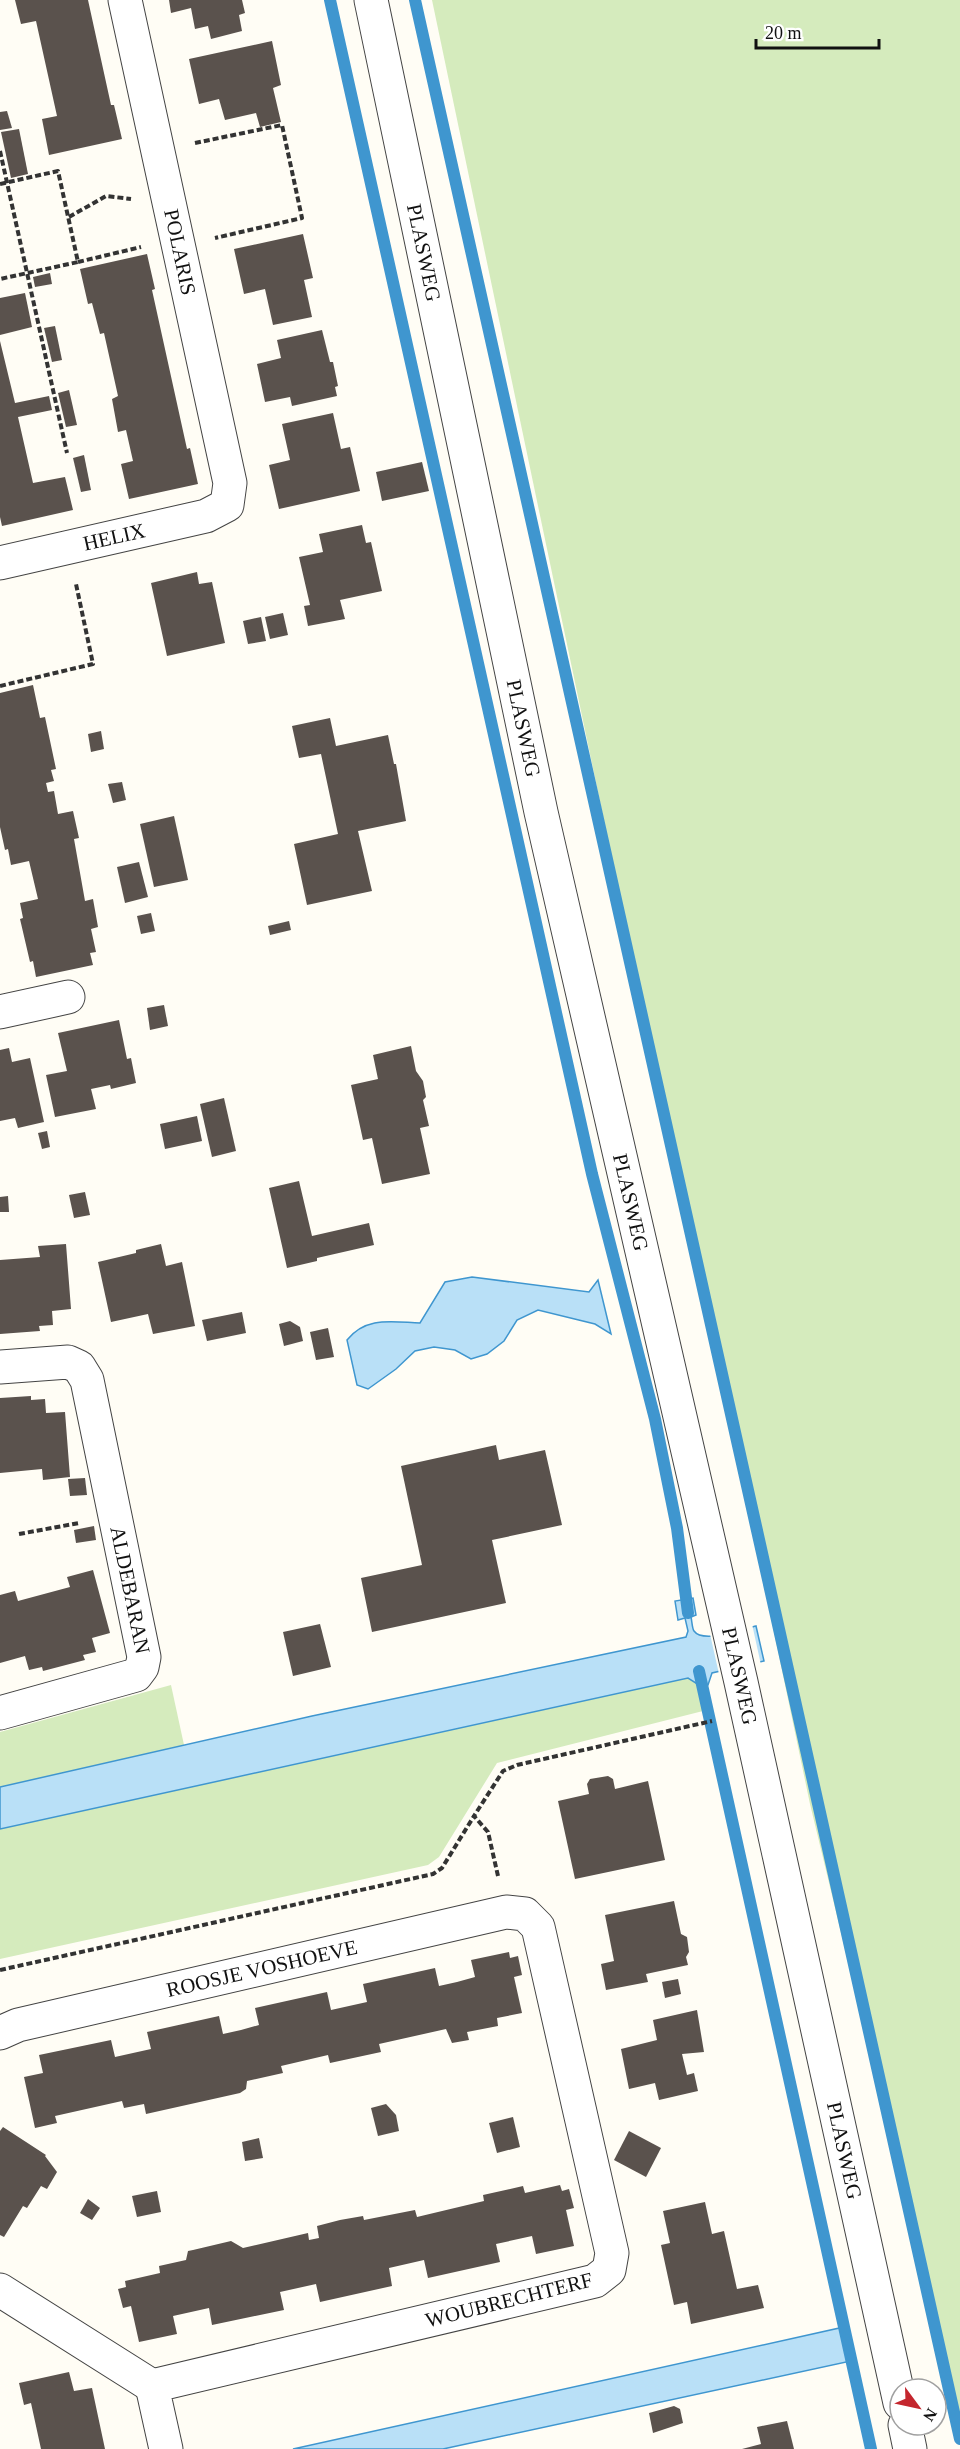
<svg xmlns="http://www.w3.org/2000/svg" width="960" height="2449" font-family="Georgia,serif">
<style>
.green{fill:#d5ebbd}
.water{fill:#b9e0f7;stroke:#3f96cf;stroke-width:1.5}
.pier{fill:#fffdf5}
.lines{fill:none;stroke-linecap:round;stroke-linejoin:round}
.stream{stroke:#3f96cf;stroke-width:12}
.building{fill:#5a524d}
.minor-casing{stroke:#444;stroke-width:35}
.path{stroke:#333;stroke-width:4;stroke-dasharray:6 3;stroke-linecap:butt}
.minor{stroke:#fff;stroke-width:33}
.labels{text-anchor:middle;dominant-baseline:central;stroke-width:6;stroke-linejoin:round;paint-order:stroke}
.street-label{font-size:21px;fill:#111;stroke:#fff}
</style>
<rect width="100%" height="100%" fill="#fffdf5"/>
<!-- green -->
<g class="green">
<polygon points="432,0 960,0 960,2426 810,1804"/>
<polygon points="688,1678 696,1683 703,1711 497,1763 439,1857 428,1865 0,1959 0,1829"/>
<polygon points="171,1685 184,1745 0,1787 0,1732"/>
</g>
<!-- water -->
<g class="water">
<path d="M472,1277L589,1292L598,1280L611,1334L595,1324L538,1310L517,1320L504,1341L487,1354L471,1359L455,1350L434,1347L415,1351L396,1369L368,1389L357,1385L347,1340C366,1316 392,1322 420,1323L445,1282Z"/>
<path d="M693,1598L696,1615L691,1617C692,1621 692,1628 694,1631C703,1644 743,1629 756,1626L764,1661L712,1673L708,1685L702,1687L688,1678L0,1829V1787L312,1716L686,1637L688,1631L685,1618L678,1620L675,1601Z"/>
<polygon points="844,2327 851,2361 443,2449 293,2449"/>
</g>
<!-- pier -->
<polygon class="pier" points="752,1624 761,1665 719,1674 710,1634"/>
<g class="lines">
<!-- stream -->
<g class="stream">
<polyline points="330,0 592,1174 655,1419 677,1528 688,1613"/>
<polyline points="415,0 960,2439"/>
<polyline points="699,1671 871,2449"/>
</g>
</g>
<!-- building -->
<g class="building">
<polygon points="15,0 88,0 111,105 114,105 122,139 49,155 42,119 57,116 36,21 21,24"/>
<polygon points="169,0 242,0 245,13 239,15 242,31 211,39 208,26 195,29 191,8 171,13"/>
<polygon points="272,41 281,85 273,88 281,122 260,127 256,113 225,120 219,99 199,104 189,59"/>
<polygon points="7,111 12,128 0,130 0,112"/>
<polygon points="19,129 28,174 11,178 1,132"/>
<polygon points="303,234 313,278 304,280 312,317 273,325 265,289 244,294 234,249"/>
<polygon points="147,254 155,289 152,290 187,449 190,448 198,484 129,499 121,464 133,461 126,430 118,432 112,399 118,396 104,333 100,334 92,303 88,304 80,269"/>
<polygon points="50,273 52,284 35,287 33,277"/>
<polygon points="25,293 32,327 0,335 0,298"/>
<polygon points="55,326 62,360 52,362 44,328"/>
<polygon points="322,330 330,362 333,362 338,386 335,387 337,396 292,406 290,397 265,402 257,364 281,358 277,340"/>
<polygon points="0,341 15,403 49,396 52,410 18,417 33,483 65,477 73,510 2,526 0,517"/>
<polygon points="69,390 77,425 66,427 58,393"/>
<polygon points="333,413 341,449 350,447 360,491 279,509 269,465 290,460 282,424"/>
<polygon points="84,455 91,490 81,492 73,458"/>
<polygon points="422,462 429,491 382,501 376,472"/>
<polygon points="362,525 366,543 371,542 382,591 340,600 345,619 308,626 304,606 310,605 299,557 323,552 319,534"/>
<polygon points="197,572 199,584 212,582 225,643 167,656 151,583"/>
<polygon points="283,613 288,635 270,639 265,617"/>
<polygon points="261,617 266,641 248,644 243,621"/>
<polygon points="33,685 40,718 45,717 56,769 51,770 54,781 46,783 48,792 54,791 58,814 73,811 79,838 74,839 85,901 93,899 98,927 91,929 96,952 90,953 93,965 36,977 33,961 30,962 20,919 23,918 20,903 38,899 29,861 11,865 8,849 5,850 0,827 0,693"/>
<polygon points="330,718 336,746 388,735 394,764 396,764 406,821 358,831 372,891 307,905 294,844 338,834 321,754 299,758 292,726"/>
<polygon points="101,731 104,749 91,752 88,734"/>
<polygon points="122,782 126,800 113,803 108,784"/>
<polygon points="174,816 188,880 154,887 140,824"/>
<polygon points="139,862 148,897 125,903 117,867"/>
<polygon points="151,913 155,931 141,934 137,916"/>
<polygon points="289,921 291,930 270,935 268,926"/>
<polygon points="164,1005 168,1026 150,1030 147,1008"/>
<polygon points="119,1020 127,1059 131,1058 136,1083 111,1089 110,1085 91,1089 96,1109 55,1117 46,1075 67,1071 58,1033"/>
<polygon points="411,1046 416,1071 423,1081 426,1097 423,1100 429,1126 420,1128 430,1174 382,1184 372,1138 363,1140 351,1085 378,1079 373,1055"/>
<polygon points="9,1048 12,1062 30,1058 44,1122 18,1128 15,1118 0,1121 0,1050"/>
<polygon points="224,1098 236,1151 212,1157 200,1104"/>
<polygon points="197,1116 202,1141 165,1149 160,1124"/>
<polygon points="47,1131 50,1147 42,1149 38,1133"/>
<polygon points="299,1181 312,1236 369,1223 374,1245 317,1258 317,1261 287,1268 269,1188"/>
<polygon points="85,1192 90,1215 74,1218 69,1195"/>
<polygon points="8,1196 9,1212 0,1212 0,1197"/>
<polygon points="66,1244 71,1309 52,1311 53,1325 39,1326 40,1331 0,1334 0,1260 40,1257 38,1246"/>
<polygon points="161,1244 166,1266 182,1262 195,1326 153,1334 148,1314 111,1322 98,1262 136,1253 136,1250"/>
<polygon points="242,1312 246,1333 207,1341 202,1320"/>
<polygon points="290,1321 300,1327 303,1341 284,1346 279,1324"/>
<polygon points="328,1328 334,1357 316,1360 310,1332"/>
<polygon points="31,1396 31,1400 45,1399 46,1413 65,1412 70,1477 43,1480 42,1469 0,1473 0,1398"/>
<polygon points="496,1445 499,1460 545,1450 562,1525 492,1540 506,1603 372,1632 361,1578 422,1565 401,1466"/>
<polygon points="85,1478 87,1495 70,1496 68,1479"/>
<polygon points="94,1526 96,1540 76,1543 74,1530"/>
<polygon points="93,1570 110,1633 92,1638 96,1652 83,1655 85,1660 43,1671 42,1667 29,1670 25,1656 0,1663 0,1595 15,1591 18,1601 70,1587 67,1577"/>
<polygon points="320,1624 331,1667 293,1676 283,1632"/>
<polygon points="608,1776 613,1779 615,1789 648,1781 665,1860 575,1879 558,1801 589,1794 587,1784 590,1779"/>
<polygon points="674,1901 681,1934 687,1937 689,1952 686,1957 688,1965 646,1974 648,1982 606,1990 601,1964 614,1961 605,1915"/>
<polygon points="509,1952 510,1958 518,1956 522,1975 514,1977 522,2013 497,2018 498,2026 467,2032 469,2040 452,2043 446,2029 379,2044 381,2052 330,2063 328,2055 281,2066 283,2073 247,2081 246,2089 240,2093 146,2114 144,2104 124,2108 122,2101 55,2116 57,2123 35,2128 24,2077 43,2073 39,2055 111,2040 115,2057 151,2049 147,2032 219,2016 223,2034 241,2030 259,2025 255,2008 327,1992 331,2010 367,2002 363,1984 435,1968 439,1986 457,1982 475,1977 471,1960"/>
<polygon points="678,1979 681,1994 665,1998 662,1982"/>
<polygon points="697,2010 704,2052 682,2054 687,2075 694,2073 698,2091 659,2100 655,2083 629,2089 621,2049 657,2040 653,2020"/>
<polygon points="386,2104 396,2115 399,2131 378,2136 371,2108"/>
<polygon points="513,2117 520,2147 497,2153 489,2123"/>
<polygon points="3,2127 46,2155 45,2156 57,2172 47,2189 41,2186 27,2208 23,2206 4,2237 0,2235 0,2131"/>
<polygon points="629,2131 661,2148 646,2177 614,2160"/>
<polygon points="259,2138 263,2158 245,2161 242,2142"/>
<polygon points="560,2185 562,2191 569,2189 574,2208 566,2210 574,2246 536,2254 532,2236 496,2244 500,2262 428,2278 424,2260 389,2268 392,2286 320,2302 316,2284 280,2292 284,2310 212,2325 209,2308 173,2316 177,2334 139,2342 131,2306 123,2308 118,2289 126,2287 125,2281 160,2273 159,2266 186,2260 188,2251 193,2250 231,2241 243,2248 308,2233 309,2240 319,2238 317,2226 340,2220 363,2216 364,2220 415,2210 417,2217 484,2201 483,2195 523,2186 525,2193"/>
<polygon points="157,2191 161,2212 137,2217 132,2196"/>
<polygon points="88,2199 100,2208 92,2220 80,2213"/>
<polygon points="705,2202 712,2234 724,2231 737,2289 758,2285 764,2308 691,2324 687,2302 674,2305 661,2245 670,2243 663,2211"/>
<polygon points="69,2372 74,2391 92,2388 105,2449 41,2449 31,2403 24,2405 19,2383"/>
<polygon points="674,2406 680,2409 683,2423 653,2433 649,2413"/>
<polygon points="787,2421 794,2449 742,2449 761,2444 757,2427"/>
</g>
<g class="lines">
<defs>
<g id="minor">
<path id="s1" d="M371,0L541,812L741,1682L900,2403"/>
<path id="s2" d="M0,563L206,516L227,505L230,483L125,0"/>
<polyline points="0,1012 68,997"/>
<path id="s3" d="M0,1367L68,1362L79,1367L87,1380L144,1657L142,1667L136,1675L0,1713"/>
<path id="s4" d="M0,2033L18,2025L506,1912L525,1914L538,1927L612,2253L609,2270L595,2281L152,2386L166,2449"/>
<polyline points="0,2290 152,2386"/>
<polyline points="905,2425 910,2449"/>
</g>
</defs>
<!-- minor casing -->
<use href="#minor" class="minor-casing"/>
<!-- path -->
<g class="path">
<polyline points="195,143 282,125 302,218 215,238"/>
<polyline points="0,151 67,453"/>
<polyline points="0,184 58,171 78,262 0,279"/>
<polyline points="69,217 106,196 131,199"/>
<polyline points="78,262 141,247"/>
<polyline points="0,686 93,664 76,584"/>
<polyline points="19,1534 79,1523"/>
<polyline points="498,1876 488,1832 474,1816 503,1771 517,1765 712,1721"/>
<polyline points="0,1970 433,1874 442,1868 474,1816"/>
</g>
<!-- minor -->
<use href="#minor" class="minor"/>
</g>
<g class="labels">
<!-- street labels -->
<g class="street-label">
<text transform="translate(180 252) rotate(78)">POLARIS</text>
<text stroke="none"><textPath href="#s1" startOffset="258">PLASWEG</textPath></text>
<text stroke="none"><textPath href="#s2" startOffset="117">HELIX</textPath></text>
<text stroke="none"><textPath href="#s1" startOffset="744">PLASWEG</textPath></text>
<text stroke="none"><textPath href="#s1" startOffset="1230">PLASWEG</textPath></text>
<text stroke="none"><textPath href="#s3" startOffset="310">ALDEBARAN</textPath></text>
<text stroke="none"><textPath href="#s1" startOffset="1716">PLASWEG</textPath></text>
<text stroke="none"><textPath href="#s4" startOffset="270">ROOSJE VOSHOEVE</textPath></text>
<text stroke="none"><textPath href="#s1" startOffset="2202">PLASWEG</textPath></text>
<text transform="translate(509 2300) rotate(-14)">WOUBRECHTERF</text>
</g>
</g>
<!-- north arrow -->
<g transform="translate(918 2407) rotate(123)"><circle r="28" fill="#ffffff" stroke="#a0a0a0" stroke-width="1.5"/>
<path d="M0-4.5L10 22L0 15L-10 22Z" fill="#c4262e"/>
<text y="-9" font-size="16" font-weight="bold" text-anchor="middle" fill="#111111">N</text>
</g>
<!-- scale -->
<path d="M756 39v9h123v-9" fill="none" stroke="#111111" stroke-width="3"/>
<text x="765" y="39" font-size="18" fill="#111111" stroke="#ffffff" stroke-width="4.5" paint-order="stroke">20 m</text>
</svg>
